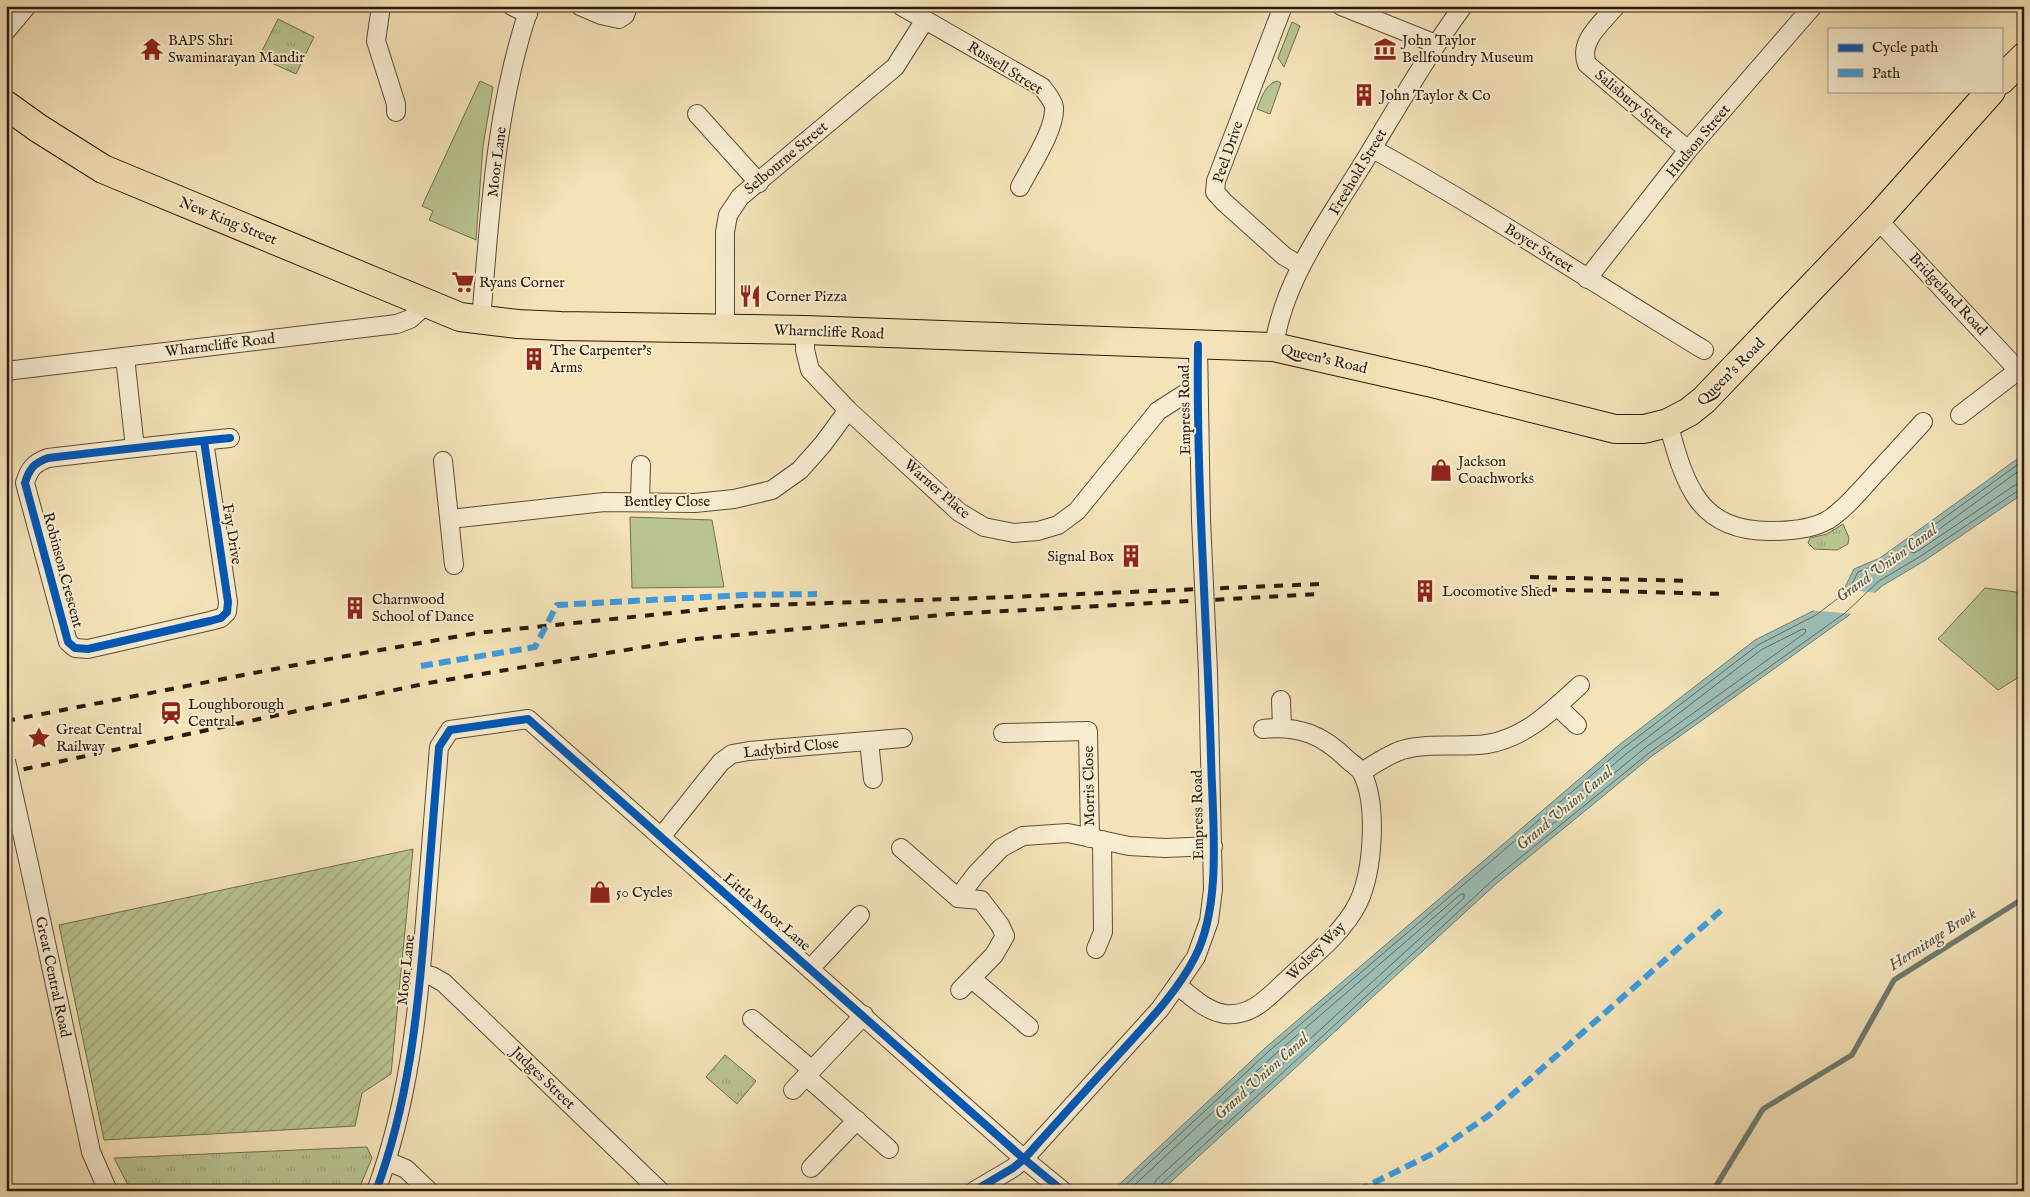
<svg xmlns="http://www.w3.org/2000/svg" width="2030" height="1197" font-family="'IM FELL English',serif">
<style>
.grass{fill:#b9c491;stroke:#726f50}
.park{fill:url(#park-tufts);stroke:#726f50}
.garden{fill:url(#garden-furrows);stroke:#726f50}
.water{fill:#9cbdb4;stroke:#6e7c72}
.pier{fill:#f4e3b8}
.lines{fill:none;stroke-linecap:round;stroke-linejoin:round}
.shore{stroke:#636c61;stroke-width:1}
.stream{stroke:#6e7c72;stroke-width:5.5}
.minor-casing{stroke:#5c4c38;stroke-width:20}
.primary-casing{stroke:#2a1a0e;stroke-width:30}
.minor{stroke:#f8edd1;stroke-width:18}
.primary{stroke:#f4e3b8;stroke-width:28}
.rail{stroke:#2a1a0e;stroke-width:4;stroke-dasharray:9 9;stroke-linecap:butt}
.minor-bridge-casing{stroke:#5c4c38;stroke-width:20;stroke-linecap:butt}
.minor-bridge{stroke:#f8edd1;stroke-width:18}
.quiet{stroke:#3d9bde;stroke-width:6;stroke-dasharray:12 6;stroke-linecap:butt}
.cycleway-casing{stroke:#f8edd1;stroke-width:11}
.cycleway{stroke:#0057b8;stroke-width:8}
.labels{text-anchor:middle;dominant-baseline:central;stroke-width:4;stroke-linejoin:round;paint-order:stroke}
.poi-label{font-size:15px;fill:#2a1a0e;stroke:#f8edd1;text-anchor:start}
.street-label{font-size:15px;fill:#2a1a0e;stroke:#f8edd1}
.water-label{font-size:16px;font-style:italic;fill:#525348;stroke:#f8edd1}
</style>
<defs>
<pattern id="park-tufts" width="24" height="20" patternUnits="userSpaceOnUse" patternTransform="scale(1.25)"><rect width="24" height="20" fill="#b9c491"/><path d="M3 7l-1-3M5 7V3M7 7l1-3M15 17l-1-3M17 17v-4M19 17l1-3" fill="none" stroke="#9fa87c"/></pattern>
<pattern id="garden-furrows" width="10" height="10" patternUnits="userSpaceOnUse" patternTransform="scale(1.25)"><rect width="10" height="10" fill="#b9c491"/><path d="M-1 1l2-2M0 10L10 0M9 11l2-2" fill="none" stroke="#9fa87c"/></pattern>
</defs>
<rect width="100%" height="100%" fill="#f4e3b8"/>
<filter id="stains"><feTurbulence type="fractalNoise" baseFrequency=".004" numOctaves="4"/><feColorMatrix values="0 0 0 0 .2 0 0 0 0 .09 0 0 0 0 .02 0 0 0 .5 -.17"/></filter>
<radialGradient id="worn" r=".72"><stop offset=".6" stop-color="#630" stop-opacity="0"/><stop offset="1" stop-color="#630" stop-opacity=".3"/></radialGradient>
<!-- grass -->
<g class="grass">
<polygon points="1292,22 1300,26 1284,67 1278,58"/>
<polygon points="480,81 493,87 483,146 476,240 429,220 433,211 422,206"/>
<path d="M1277,81L1281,83L1270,114L1257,109C1261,99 1265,84 1277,81Z"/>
<polygon points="630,517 712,520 724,587 632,588"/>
<polygon points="1985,588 2024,593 2024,674 1998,690 1938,639"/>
</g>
<!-- park -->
<g class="park">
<polygon points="278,19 314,37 296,74 265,60 268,54 262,51"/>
<polygon points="1843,524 1849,538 1848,544 1837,550 1814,549 1808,543 1810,538 1827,534"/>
<polygon points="725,1055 756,1081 737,1104 706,1077"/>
<polygon points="367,1147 372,1158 358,1191 131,1191 114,1158"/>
</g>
<!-- garden -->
<polygon class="garden" points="413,849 391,1074 362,1093 355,1126 104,1140 59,925"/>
<!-- water -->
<polygon class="water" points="2024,454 2024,493 1924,561 1882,586 1848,616 1652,756 1497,883 1161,1191 1112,1191 1265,1048 1619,745 1755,640 1813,611 1845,587 1854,569 1880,558"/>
<!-- pier -->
<polygon class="pier" points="1838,589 1878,593 1854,614 1809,610"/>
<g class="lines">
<!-- shore -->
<g class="shore">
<polyline points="2024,467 1912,549 1911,552 1914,553 1918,551 2015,485 2024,483"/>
<polygon points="1803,629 1806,630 1805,633 1646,747 1532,841 1528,840 1528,837 1626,754 1761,650"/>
<polyline points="1119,1191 1268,1052 1622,749 1758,645 1816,615 1849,590 1858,572 1883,562 2024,460"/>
<polyline points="1128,1191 1273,1056 1461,894 1464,894 1464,898 1156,1180 1152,1191"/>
<polyline points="1158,1191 1160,1185 1494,879 1649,753 1845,613 1879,581 1921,556 2019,490 2024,489"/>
</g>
<!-- stream -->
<polyline class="stream" points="1713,1191 1763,1109 1852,1055 1894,980 2024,898"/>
<defs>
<g id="minor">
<polyline points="381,6 376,41 396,104 396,112"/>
<polyline points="512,6 528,14"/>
<polyline points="580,6 601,15 619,19 625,15 628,6"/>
<path d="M901,6L1042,87C1046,93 1053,100 1054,107C1056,129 1030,167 1020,187"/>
<polyline points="1283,6 1216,181 1215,192 1224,202 1284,256 1301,266"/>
<polyline points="1341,6 1436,44"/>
<path d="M1616,6C1602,23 1578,41 1587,64L1688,150"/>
<polyline points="6,31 27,6"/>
<polyline points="697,114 759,183"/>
<path d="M1373,149C1486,211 1593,283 1704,350"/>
<polyline points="1877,219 2018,370"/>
<polyline points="1587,279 1688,150 1813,6"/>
<path d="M481,320C490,215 495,107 530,6"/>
<polyline points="725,330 725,232 728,215 740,197 895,67 925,20"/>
<polyline points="805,330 805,350 810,370 848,410 959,512 984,527 1014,533 1038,531 1058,525 1077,511 1158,411 1197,386"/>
<polyline points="1198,345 1201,520"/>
<path d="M1274,347C1283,279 1332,215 1367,157C1398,106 1428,54 1463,6"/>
<polyline points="125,357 135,448"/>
<polyline points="6,371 397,324 410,319 428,303"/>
<polyline points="1960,415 2024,366"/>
<path d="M1668,423C1685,485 1698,532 1772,531C1791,531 1812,529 1828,520C1844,510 1856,495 1869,481C1887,461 1905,442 1923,422"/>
<path d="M204,441L228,602L227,612L221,618L210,621L88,649L75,648L68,642L25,483C29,469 34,463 48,458C108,451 169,444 230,438"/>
<polyline points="443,461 454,565"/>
<polyline points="640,502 641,465"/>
<polyline points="450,519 604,502 695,503 734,499 772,490 800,470 823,444 848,410"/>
<polyline points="1281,700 1282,727"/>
<polyline points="1557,706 1577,725"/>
<polyline points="1003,733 1088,731 1090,838"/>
<polyline points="869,741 873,779"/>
<path d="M1362,772C1374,764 1388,755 1402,750C1430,742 1459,748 1487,744C1525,738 1553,710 1580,685"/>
<polyline points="661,837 721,762 732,754 749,751 903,738"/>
<polyline points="901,848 958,898 981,900 1000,925 1005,936 994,955 960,990"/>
<polyline points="29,864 91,1152 108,1191"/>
<polyline points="958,898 976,874 1001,848 1023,836 1068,833 1129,846 1165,848 1213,846"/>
<polyline points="1096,949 1103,932 1102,840"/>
<polyline points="811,968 860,915"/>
<polyline points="421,974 432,976 444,983 660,1191"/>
<polyline points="972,979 1029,1027"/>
<path d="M1177,985C1192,997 1206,1011 1225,1014C1253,1017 1270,995 1289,978C1313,956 1343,933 1358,903C1373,872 1378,805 1362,773C1359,768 1353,764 1348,760C1323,735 1299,725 1263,729"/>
<polyline points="752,1019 812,1070"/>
<polyline points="806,1076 889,1149"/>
<polyline points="793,1090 864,1015"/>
<polyline points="387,1161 406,1169 429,1191"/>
<polyline points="811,1168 857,1120"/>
<path d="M376,1191C408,1105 418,1013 425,922C430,864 434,805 439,747L450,730L528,719L1024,1159L1063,1191"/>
<polyline points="974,1191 1013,1168 1024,1159 1160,1009 1177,985 1196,957 1209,921 1213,889 1208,672"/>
</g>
<g id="primary">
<polyline points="2001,80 2024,57"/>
<polyline points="6,105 38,128 103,169 460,317 518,324 561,326 805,330 1274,347 1428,382 1615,429 1644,429 1668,423 1689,412 1704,400 1877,219 1991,91"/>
</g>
</defs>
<!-- minor casing -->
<use href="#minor" class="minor-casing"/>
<!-- primary casing -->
<use href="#primary" class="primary-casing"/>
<!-- minor -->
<use href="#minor" class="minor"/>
<!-- primary -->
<use href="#primary" class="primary"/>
<!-- rail -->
<g class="rail">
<polyline points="1530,577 1692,581"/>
<polyline points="1530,589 1724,594"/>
<polyline points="6,721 290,666 477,633 739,606 1010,597 1319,584"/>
<polyline points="6,773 428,683 686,640 951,614 1319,594"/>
</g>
<defs>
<g id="minor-bridge">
<polyline points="1201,520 1208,672"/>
<polyline points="6,761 29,864"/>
</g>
</defs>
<!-- minor-bridge casing -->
<use href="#minor-bridge" class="minor-bridge-casing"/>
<!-- minor-bridge -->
<use href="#minor-bridge" class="minor-bridge"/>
<!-- quiet -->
<g class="quiet">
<polyline points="421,666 535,647 557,605 744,595 817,594"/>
<polyline points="1357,1191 1434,1153 1488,1116 1725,907"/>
</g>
<defs>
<g id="cycleway">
<path d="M204,441L228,602L227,612L221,618L210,621L88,649L75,648L68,642L25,483C29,469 34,463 48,458C108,451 169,444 230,438"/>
<path d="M376,1191C408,1105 418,1013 425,922C430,864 434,805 439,747L450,730L528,719L1024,1159L1063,1191"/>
<path d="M974,1191L1013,1168L1024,1159C1055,1124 1087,1089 1119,1054C1146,1024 1176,994 1195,957C1223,903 1212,816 1211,756C1207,619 1196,482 1198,345"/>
</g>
</defs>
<!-- cycleway casing -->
<use href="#cycleway" class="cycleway-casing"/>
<!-- cycleway -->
<use href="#cycleway" class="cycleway"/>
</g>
<!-- icons -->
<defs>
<symbol id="temple-bare" viewBox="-9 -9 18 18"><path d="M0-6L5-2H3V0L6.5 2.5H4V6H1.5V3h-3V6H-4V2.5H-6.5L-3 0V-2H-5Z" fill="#8f2418" stroke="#f8edd1" stroke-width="2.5" paint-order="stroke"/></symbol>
<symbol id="museum-bare" viewBox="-9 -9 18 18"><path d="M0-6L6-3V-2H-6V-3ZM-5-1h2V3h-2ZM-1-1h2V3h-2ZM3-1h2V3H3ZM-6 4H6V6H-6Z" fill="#8f2418" stroke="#f8edd1" stroke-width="2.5" paint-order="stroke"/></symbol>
<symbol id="building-bare" viewBox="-9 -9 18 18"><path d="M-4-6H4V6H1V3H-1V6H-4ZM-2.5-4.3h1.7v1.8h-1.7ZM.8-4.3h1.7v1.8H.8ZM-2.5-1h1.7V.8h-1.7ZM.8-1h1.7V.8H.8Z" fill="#8f2418" stroke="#f8edd1" stroke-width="2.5" paint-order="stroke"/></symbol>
<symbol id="supermarket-bare" viewBox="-9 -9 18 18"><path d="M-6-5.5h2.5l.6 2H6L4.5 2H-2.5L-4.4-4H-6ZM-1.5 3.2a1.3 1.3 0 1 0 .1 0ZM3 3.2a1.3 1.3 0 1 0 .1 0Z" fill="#8f2418" stroke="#f8edd1" stroke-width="2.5" paint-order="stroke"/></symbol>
<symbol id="restaurant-bare" viewBox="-9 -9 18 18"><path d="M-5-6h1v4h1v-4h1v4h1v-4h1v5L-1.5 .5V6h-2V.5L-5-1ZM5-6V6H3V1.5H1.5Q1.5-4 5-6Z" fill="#8f2418" stroke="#f8edd1" stroke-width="2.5" paint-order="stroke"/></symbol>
<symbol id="shop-bare" viewBox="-9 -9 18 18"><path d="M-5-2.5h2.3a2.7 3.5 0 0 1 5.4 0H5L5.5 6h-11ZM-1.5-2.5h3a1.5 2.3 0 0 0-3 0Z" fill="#8f2418" stroke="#f8edd1" stroke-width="2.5" paint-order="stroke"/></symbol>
<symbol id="station-bare" viewBox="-9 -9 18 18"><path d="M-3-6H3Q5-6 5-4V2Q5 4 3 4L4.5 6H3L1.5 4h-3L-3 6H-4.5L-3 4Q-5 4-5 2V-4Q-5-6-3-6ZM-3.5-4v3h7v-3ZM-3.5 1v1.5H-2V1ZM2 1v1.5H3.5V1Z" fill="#8f2418" stroke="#f8edd1" stroke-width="2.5" paint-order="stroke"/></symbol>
<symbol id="sight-bare" viewBox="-9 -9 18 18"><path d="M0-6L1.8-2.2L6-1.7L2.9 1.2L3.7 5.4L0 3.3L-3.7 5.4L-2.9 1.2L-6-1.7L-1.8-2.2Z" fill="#8f2418" stroke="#f8edd1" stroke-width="2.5" paint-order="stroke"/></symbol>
</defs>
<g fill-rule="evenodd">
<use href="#temple-bare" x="136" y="33" width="32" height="32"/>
<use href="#museum-bare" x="1369" y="33" width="32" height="32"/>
<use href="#building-bare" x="1348" y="79" width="32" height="32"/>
<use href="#supermarket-bare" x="447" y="266" width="32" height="32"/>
<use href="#restaurant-bare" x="734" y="280" width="32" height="32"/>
<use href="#building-bare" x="518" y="343" width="32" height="32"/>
<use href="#shop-bare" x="1425" y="454" width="32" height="32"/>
<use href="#building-bare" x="1115" y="540" width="32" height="32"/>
<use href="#building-bare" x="1409" y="575" width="32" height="32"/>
<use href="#building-bare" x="339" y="592" width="32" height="32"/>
<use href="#station-bare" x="155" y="697" width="32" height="32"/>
<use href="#sight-bare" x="23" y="722" width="32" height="32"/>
<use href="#shop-bare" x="584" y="876" width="32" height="32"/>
</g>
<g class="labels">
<!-- poi labels -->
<g class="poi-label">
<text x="168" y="40">BAPS Shri<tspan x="168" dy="17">Swaminarayan Mandir</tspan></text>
<text x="1402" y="40">John Taylor<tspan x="1402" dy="17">Bellfoundry Museum</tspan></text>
<text x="1380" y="95">John Taylor &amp; Co</text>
<text x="479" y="282">Ryans Corner</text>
<text x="766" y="296">Corner Pizza</text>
<text x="550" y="350">The Carpenter's<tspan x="550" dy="17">Arms</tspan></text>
<text x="1458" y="461">Jackson<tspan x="1458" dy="17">Coachworks</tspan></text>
<text x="1114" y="556" text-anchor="end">Signal Box</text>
<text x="1442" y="591">Locomotive Shed</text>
<text x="372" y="599">Charnwood<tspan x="372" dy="17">School of Dance</tspan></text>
<text x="188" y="704">Loughborough<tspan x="188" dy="17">Central</tspan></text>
<text x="56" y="729">Great Central<tspan x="56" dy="17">Railway</tspan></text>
<text x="616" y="892">50 Cycles</text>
</g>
<!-- street labels -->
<g class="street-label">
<text transform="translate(1005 68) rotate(32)">Russell Street</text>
<text transform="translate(1634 104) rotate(40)">Salisbury Street</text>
<text transform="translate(1698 141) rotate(-50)">Hudson Street</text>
<text transform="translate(1228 152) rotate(-71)">Peel Drive</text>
<text transform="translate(786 158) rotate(-40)">Selbourne Street</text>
<text transform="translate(497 162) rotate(-83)">Moor Lane</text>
<text transform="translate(1358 172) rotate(-59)">Freehold Street</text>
<text transform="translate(228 221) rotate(22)">New King Street</text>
<text transform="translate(1539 248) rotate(32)">Boyer Street</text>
<text transform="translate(1948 294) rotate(47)">Bridgeland Road</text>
<text transform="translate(829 332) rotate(2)">Wharncliffe Road</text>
<text transform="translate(220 345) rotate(-7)">Wharncliffe Road</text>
<text transform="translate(1324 359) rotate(13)">Queen's Road</text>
<text transform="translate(1731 372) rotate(-45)">Queen's Road</text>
<text transform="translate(1185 410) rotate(-91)">Empress Road</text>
<text transform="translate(937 489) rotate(41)">Warner Place</text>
<text x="667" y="501">Bentley Close</text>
<text transform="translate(232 534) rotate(81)">Fay Drive</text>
<text transform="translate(63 570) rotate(75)">Robinson Crescent</text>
<text transform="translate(791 748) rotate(-6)">Ladybird Close</text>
<text transform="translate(1089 786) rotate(-91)">Morris Close</text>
<text transform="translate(1198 815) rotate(-91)">Empress Road</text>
<text transform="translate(767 912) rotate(41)">Little Moor Lane</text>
<text transform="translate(1316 951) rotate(-45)">Wolsey Way</text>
<text transform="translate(406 970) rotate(-84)">Moor Lane</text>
<text transform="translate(53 977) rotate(78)">Great Central Road</text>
<text transform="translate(543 1078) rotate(44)">Judges Street</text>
</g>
<!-- water labels -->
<g class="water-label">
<text transform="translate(1887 564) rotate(-36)">Grand Union Canal</text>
<text transform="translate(1565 809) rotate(-40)">Grand Union Canal</text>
<text transform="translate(1933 940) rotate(-33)">Hermitage Brook</text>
<text transform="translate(1262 1077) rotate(-42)">Grand Union Canal</text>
</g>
</g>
<!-- margin -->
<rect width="2030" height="1197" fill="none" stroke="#f4e3b8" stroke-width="25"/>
<rect x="8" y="8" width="2015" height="1182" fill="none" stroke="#2a1a0e" stroke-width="2.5"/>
<rect x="12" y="12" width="2005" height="1172" fill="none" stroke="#2a1a0e"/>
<!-- legend -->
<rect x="1828" y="28" width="175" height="65" fill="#f8edd1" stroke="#a69983"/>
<rect x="1838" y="44" width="25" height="8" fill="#0057b8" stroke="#a69983"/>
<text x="1872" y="52" font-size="15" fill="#2a1a0e">Cycle path</text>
<rect x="1838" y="69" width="25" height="8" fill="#3d9bde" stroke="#a69983"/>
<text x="1872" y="78" font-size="15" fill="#2a1a0e">Path</text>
<rect width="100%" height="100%" filter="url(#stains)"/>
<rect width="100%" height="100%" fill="url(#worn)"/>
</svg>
